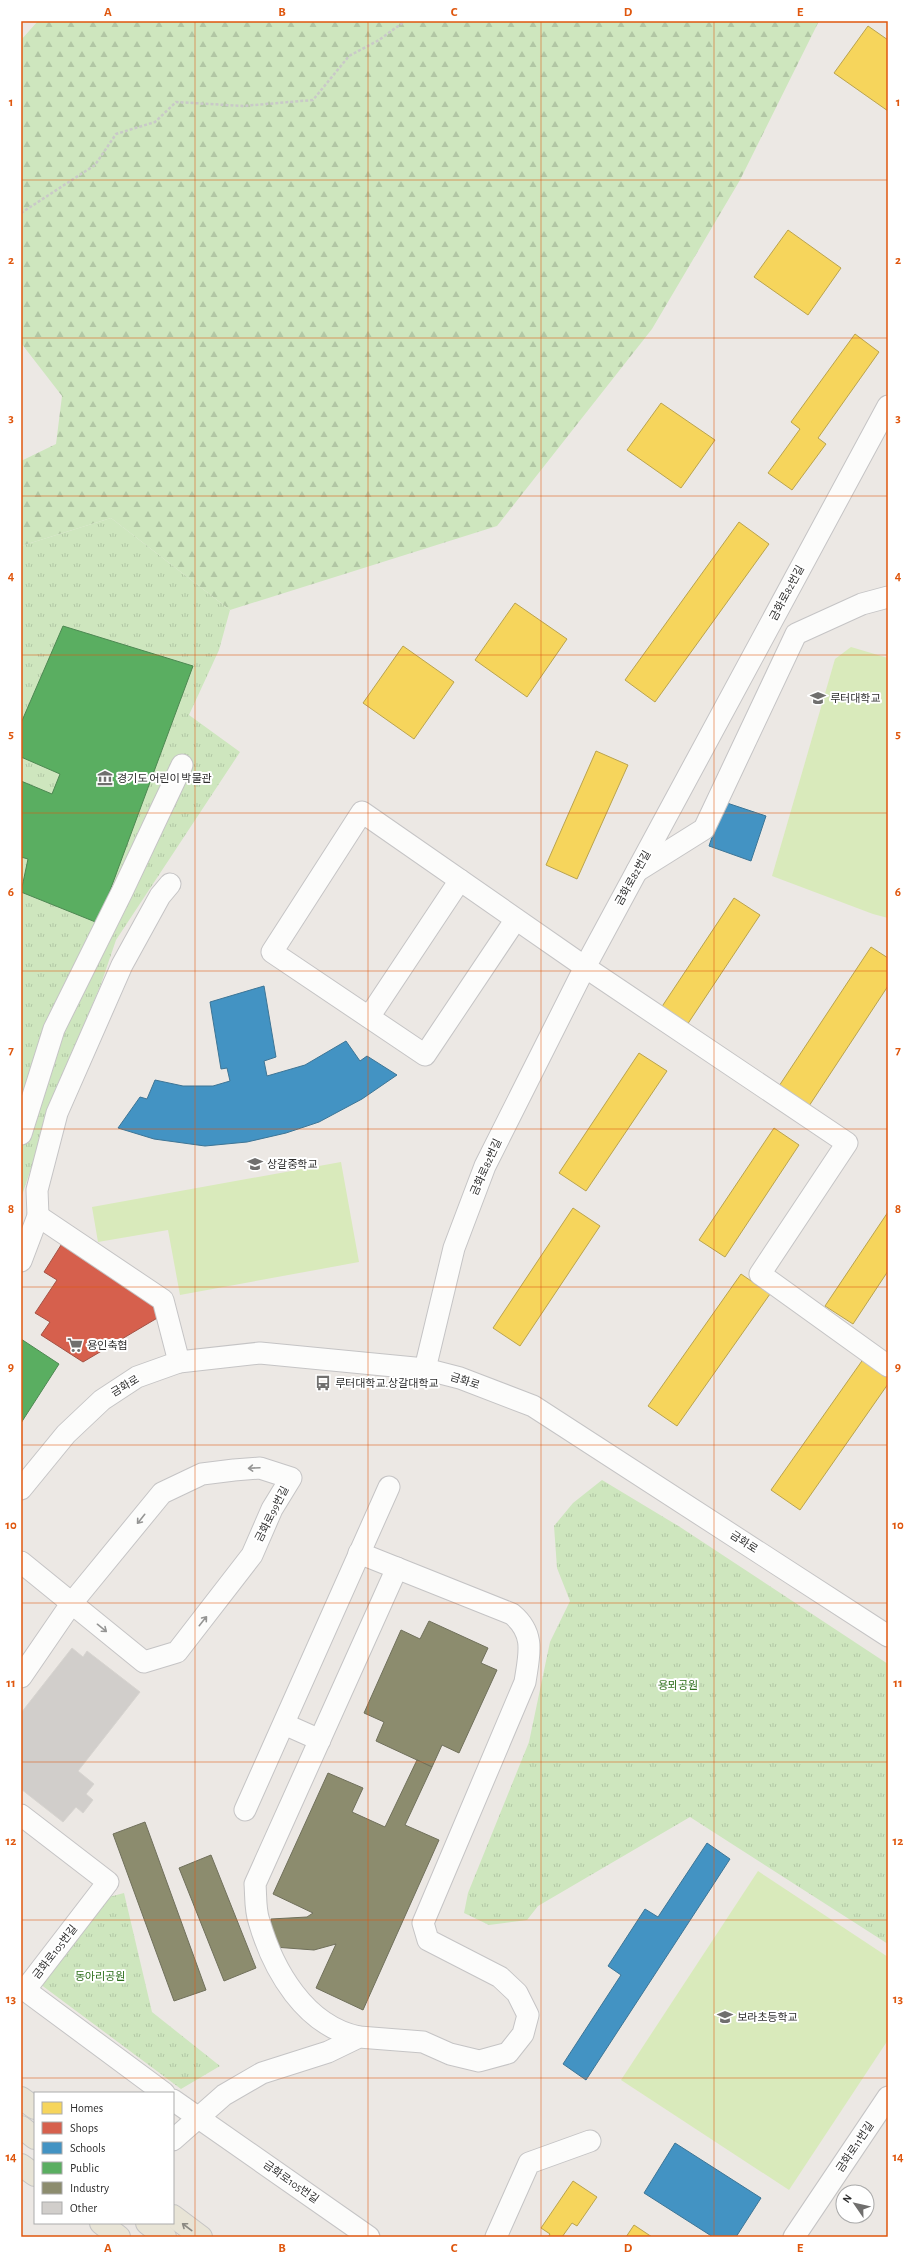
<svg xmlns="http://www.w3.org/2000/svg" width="909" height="2258" font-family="'Alegreya Sans','Noto Sans KR',sans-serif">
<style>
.forest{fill:url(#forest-firs)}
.park{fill:url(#park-tufts)}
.pitch{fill:#d9eabb}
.homes{fill:#f6d55c;stroke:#baa34e}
.shops{fill:#d6604d;stroke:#a45144}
.schools{fill:#4393c3;stroke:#3d7596}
.public{fill:#5aae61;stroke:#4d8852}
.industry{fill:#8c8c6e;stroke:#70705b}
.building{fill:#d1cecb;stroke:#d7d4d0}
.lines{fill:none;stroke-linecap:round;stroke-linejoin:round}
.minor-casing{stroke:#c5c4c5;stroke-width:23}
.major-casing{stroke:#c6c5c4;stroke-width:24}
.path{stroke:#c9c9c8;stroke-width:2.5;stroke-dasharray:3 2;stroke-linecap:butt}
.minor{stroke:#fcfcfb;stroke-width:21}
.major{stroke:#e8e4d6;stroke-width:22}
.oneway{stroke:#959594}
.oneway2{stroke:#8b8982}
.grid{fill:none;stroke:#df570e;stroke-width:1;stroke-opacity:0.55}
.labels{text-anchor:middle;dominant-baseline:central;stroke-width:4;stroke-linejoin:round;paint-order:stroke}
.street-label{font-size:11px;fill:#2e2e2e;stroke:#fff}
.poi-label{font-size:11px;fill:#2e2e2e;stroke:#fff;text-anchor:start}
.park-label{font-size:11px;fill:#2c6e1b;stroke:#fff}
.neatline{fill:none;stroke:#df570e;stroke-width:1.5}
.grid-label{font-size:13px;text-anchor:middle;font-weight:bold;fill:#df570e}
</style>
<defs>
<pattern id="forest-firs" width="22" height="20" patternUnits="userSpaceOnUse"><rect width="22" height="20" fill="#cee6be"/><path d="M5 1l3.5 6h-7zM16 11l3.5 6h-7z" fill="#b1c6a4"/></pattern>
<pattern id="park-tufts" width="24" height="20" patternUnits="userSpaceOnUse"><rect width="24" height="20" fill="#cee6be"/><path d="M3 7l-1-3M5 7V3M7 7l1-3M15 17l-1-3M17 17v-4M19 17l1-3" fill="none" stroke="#b1c6a4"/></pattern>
</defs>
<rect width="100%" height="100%" fill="#ece8e4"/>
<!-- forest -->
<polygon class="forest" points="38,21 819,21 740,180 652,329 497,526 230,610 111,518 21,546 21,461 56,444 62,396 21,343 21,40"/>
<!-- park -->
<g class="park">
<polygon points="111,518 230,610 219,650 189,715 240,752 116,940 101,984 61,1080 21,1198 21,546"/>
<polygon points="602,1480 680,1527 888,1664 888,1944 690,1817 538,1906 527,1920 489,1925 464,1913 468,1893 529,1742 550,1642 570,1601 557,1568 554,1526 573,1503"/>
<polygon points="124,1893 152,2012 220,2066 181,2089 40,1984 109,1897"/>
</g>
<!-- pitch -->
<g class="pitch">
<polygon points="851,647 888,658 888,918 873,914 772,876 835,659"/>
<polygon points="341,1162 359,1262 180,1295 168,1230 98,1242 92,1207"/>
<polygon points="758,1871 888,1957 888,2040 789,2190 621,2080"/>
</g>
<!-- homes -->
<g class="homes">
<polygon points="868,26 888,40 888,111 834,73"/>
<polygon points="788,230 841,268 808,315 754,277"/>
<polygon points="855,334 879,352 818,438 826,444 792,490 768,473 800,429 791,422"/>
<polygon points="661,403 715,440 681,488 627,450"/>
<polygon points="739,522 769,544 655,702 625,680"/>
<polygon points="515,603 567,639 527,697 475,660"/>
<polygon points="403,646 454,682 414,739 363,703"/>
<polygon points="596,751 628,765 577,879 546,865"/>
<polygon points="734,898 760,915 685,1028 659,1011"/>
<polygon points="871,947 888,958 888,986 809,1106 779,1086"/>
<polygon points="639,1053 667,1071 586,1191 559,1173"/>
<polygon points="774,1128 799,1145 725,1257 699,1240"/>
<polygon points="573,1208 600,1226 520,1346 493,1328"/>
<polygon points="888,1212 888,1271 853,1324 825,1306"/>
<polygon points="741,1274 770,1294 677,1426 648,1406"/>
<polygon points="864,1358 888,1375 888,1384 800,1510 771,1490"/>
<polygon points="573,2181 597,2197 577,2226 572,2223 562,2237 548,2237 550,2234 541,2228"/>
<polygon points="634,2225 652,2237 626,2237"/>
</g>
<!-- shops -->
<polygon class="shops" points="63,1242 148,1298 159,1317 83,1362 41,1335 50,1322 35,1313 57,1280 44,1272"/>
<!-- schools -->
<g class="schools">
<polygon points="724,802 766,816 751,861 709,846"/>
<polygon points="264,986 276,1057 264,1061 267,1076 305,1065 346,1041 360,1061 367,1056 397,1075 362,1099 319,1122 286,1133 247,1142 205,1146 154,1139 118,1128 140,1097 147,1099 155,1080 183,1086 213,1086 230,1081 227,1068 221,1069 210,1002"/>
<polygon points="707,1843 730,1859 586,2080 563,2064 621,1975 608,1966 645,1909 658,1917"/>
<polygon points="675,2143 761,2198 736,2237 713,2237 644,2193"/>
</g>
<!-- public -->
<g class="public">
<polygon points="63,626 193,666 98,923 21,892 28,859 21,857 21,781 52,794 60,774 21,757 21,723"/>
<polygon points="21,1339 59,1364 21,1423"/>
</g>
<!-- industry -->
<g class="industry">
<polygon points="429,1621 488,1648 481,1663 497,1670 459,1753 442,1745 432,1767 376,1741 384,1722 364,1713 401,1630 420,1639"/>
<polygon points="417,1760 432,1767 405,1825 439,1840 363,2010 316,1988 336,1944 314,1950 274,1947 271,1919 307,1917 313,1913 273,1894 328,1773 363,1788 352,1812 385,1827"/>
<polygon points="145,1822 206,1990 174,2001 113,1834"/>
<polygon points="211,1855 256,1968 224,1981 179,1868"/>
</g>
<!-- building -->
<polygon class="building" points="72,1648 83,1657 87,1651 140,1692 78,1771 94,1784 86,1794 93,1800 83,1813 76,1807 63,1822 21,1789 21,1713"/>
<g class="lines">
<defs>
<g id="minor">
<polyline points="637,871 704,829 796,634 862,604 888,597"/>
<polyline points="516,919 425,1055 272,952 362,812 585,967 847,1143 760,1274 888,1366"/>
<polyline points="369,1017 460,880"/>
<polyline points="21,1134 54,1029 122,892 182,765"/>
<polyline points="38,1216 163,1300 179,1362"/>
<polyline points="21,1261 38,1216 37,1190 57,1113 122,965 160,896 170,884"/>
<polyline points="425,1369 454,1248 485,1166 585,967 888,406"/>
<polyline points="21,1489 66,1434 102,1400 137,1377 179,1362 260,1353 425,1369 460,1378 533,1406 888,1636"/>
<polyline points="21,1562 144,1662 177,1652 252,1555 272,1509 291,1478 260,1468 234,1470 202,1474 162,1493 71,1604 21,1677"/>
<polyline points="284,1724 320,1740"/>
<polyline points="245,1810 389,1487"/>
<polyline points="21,1815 108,1882 25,1990 164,2093"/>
<path d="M359,2037C305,2026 273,1970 259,1921C255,1910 256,1896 255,1884L397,1568"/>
<polyline points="173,2100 369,2237"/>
<path d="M173,2140L224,2095L262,2073L328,2052L359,2037L423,2042L450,2054L479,2061L508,2053L523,2034L528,2015L517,1993L500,1977L428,1940L423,1923L525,1682C529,1655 536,1634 512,1614L359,1553"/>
<polyline points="496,2237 529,2163 590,2141"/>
<polyline points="794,2237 888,2097"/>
</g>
<g id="major">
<polyline points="21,2098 35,2108"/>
<polyline points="21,2127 35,2138"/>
<polyline points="21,2165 35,2175"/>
<polyline points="173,2216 201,2237"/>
<polyline points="101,2223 119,2237"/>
<polyline points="147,2223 165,2237"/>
</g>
</defs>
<!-- minor casing -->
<use href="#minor" class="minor-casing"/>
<!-- major casing -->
<use href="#major" class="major-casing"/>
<!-- path -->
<polyline class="path" points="21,213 95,165 116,134 155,122 176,102 243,106 313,100 349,56 379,40 405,21"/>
<!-- minor -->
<use href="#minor" class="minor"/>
<!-- major -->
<use href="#major" class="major"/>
</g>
<!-- one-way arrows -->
<defs><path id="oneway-shaft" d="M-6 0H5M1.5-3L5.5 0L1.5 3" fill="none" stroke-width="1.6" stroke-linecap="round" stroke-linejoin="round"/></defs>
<g class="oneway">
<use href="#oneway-shaft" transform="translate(254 1468) rotate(177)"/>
<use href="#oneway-shaft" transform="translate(141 1519) rotate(129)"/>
<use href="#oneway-shaft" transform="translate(203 1621) rotate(-51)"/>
<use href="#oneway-shaft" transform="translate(102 1628) rotate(39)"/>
</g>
<use class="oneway2" href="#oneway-shaft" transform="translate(187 2227) rotate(-143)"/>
<!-- grid -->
<path class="grid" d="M195,21V2237M368,21V2237M541,21V2237M714,21V2237M21,180H888M21,338H888M21,496H888M21,655H888M21,813H888M21,971H888M21,1129H888M21,1287H888M21,1445H888M21,1603H888M21,1762H888M21,1920H888M21,2078H888"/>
<!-- icons -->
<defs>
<symbol id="university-bare" viewBox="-9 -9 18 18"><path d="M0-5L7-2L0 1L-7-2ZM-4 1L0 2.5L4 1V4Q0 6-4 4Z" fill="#706f6e" stroke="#fff" stroke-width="2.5" paint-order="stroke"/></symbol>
<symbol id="museum-bare" viewBox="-9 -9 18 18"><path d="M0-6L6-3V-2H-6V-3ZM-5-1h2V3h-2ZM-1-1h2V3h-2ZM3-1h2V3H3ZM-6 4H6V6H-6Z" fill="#706f6e" stroke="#fff" stroke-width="2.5" paint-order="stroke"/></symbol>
<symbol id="school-bare" viewBox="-9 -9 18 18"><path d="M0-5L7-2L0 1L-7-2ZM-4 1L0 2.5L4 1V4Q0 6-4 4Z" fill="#706f6e" stroke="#fff" stroke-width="2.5" paint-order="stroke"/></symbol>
<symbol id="supermarket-bare" viewBox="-9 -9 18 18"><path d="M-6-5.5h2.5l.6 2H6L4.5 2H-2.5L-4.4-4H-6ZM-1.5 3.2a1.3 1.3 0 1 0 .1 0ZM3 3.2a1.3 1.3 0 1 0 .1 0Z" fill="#706f6e" stroke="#fff" stroke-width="2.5" paint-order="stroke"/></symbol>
<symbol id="bus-bare" viewBox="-9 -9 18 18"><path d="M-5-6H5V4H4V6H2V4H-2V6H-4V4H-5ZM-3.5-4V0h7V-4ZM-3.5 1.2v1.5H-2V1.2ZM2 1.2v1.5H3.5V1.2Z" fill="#706f6e" stroke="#fff" stroke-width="2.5" paint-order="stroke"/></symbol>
</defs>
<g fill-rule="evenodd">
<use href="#university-bare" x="807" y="687" width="22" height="22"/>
<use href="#museum-bare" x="94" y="767" width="22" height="22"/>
<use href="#school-bare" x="244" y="1153" width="22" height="22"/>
<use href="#supermarket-bare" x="64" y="1334" width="22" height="22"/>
<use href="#bus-bare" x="312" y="1372" width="22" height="22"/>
<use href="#school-bare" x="714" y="2006" width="22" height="22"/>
</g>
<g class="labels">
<!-- street labels -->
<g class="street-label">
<text transform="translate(787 593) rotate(-62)">금화로82번길</text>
<text transform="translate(633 878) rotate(-61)">금화로82번길</text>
<text transform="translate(486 1167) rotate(-66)">금화로82번길</text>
<text transform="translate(465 1381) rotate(18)">금화로</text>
<text transform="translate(125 1386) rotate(-31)">금화로</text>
<text transform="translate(272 1514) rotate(-63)">금화로99번길</text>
<text transform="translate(744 1542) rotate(33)">금화로</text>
<text transform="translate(55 1952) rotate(-52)">금화로105번길</text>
<text transform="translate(855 2147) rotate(-56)">금화로11번길</text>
<text transform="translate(291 2182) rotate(35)">금화로105번길</text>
</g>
<!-- poi labels -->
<g class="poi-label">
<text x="830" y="698">루터대학교</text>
<text x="117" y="778">경기도 어린이 박물관</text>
<text x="267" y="1164">상갈중학교</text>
<text x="87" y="1345">용인축협</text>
<text x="335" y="1383">루터대학교.상갈대학교</text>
<text x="737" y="2017">보라초등학교</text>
</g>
<!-- park labels -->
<g class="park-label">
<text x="678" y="1685">용뫼공원</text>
<text x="100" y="1976">동아리공원</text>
</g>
</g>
<!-- border -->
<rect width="909" height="2258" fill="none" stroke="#ffffff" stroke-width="44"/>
<!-- legend -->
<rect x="34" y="2092" width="140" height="132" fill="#ffffff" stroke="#ababab"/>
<rect x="42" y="2102" width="20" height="12" fill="#f6d55c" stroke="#ababab"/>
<text x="70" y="2112" font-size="12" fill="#2e2e2e">Homes</text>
<rect x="42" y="2122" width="20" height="12" fill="#d6604d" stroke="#ababab"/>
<text x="70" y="2132" font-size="12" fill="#2e2e2e">Shops</text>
<rect x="42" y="2142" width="20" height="12" fill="#4393c3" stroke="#ababab"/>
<text x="70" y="2152" font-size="12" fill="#2e2e2e">Schools</text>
<rect x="42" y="2162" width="20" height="12" fill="#5aae61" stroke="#ababab"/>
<text x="70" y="2172" font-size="12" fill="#2e2e2e">Public</text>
<rect x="42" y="2182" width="20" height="12" fill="#8c8c6e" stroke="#ababab"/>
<text x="70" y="2192" font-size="12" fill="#2e2e2e">Industry</text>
<rect x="42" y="2202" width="20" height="12" fill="#d1cecb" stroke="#ababab"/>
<text x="70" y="2212" font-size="12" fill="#2e2e2e">Other</text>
<!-- north arrow -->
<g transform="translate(855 2204) rotate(304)"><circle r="19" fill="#ffffff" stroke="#ababab"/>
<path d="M0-3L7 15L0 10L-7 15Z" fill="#706f6e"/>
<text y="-6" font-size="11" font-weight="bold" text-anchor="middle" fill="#2e2e2e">N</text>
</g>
<rect x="22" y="22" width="865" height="2214" class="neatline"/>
<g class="grid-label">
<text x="108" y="16">A</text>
<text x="282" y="16">B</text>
<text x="454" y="16">C</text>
<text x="628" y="16">D</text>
<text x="800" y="16">E</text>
<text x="11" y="106">1</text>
<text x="898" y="106">1</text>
<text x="11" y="264">2</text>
<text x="898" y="264">2</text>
<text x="11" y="422">3</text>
<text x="898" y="422">3</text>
<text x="11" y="580">4</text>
<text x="898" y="580">4</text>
<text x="11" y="738">5</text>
<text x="898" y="738">5</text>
<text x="11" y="896">6</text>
<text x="898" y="896">6</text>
<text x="11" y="1054">7</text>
<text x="898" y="1054">7</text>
<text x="11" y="1213">8</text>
<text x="898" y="1213">8</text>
<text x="11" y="1371">9</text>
<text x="898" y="1371">9</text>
<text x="11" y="1529">10</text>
<text x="898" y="1529">10</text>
<text x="11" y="1687">11</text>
<text x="898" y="1687">11</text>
<text x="11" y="1845">12</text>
<text x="898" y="1845">12</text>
<text x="11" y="2003">13</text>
<text x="898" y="2003">13</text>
<text x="11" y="2161">14</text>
<text x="898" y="2161">14</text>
<text x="108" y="2252">A</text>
<text x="282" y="2252">B</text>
<text x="454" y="2252">C</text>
<text x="628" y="2252">D</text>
<text x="800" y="2252">E</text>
</g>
</svg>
